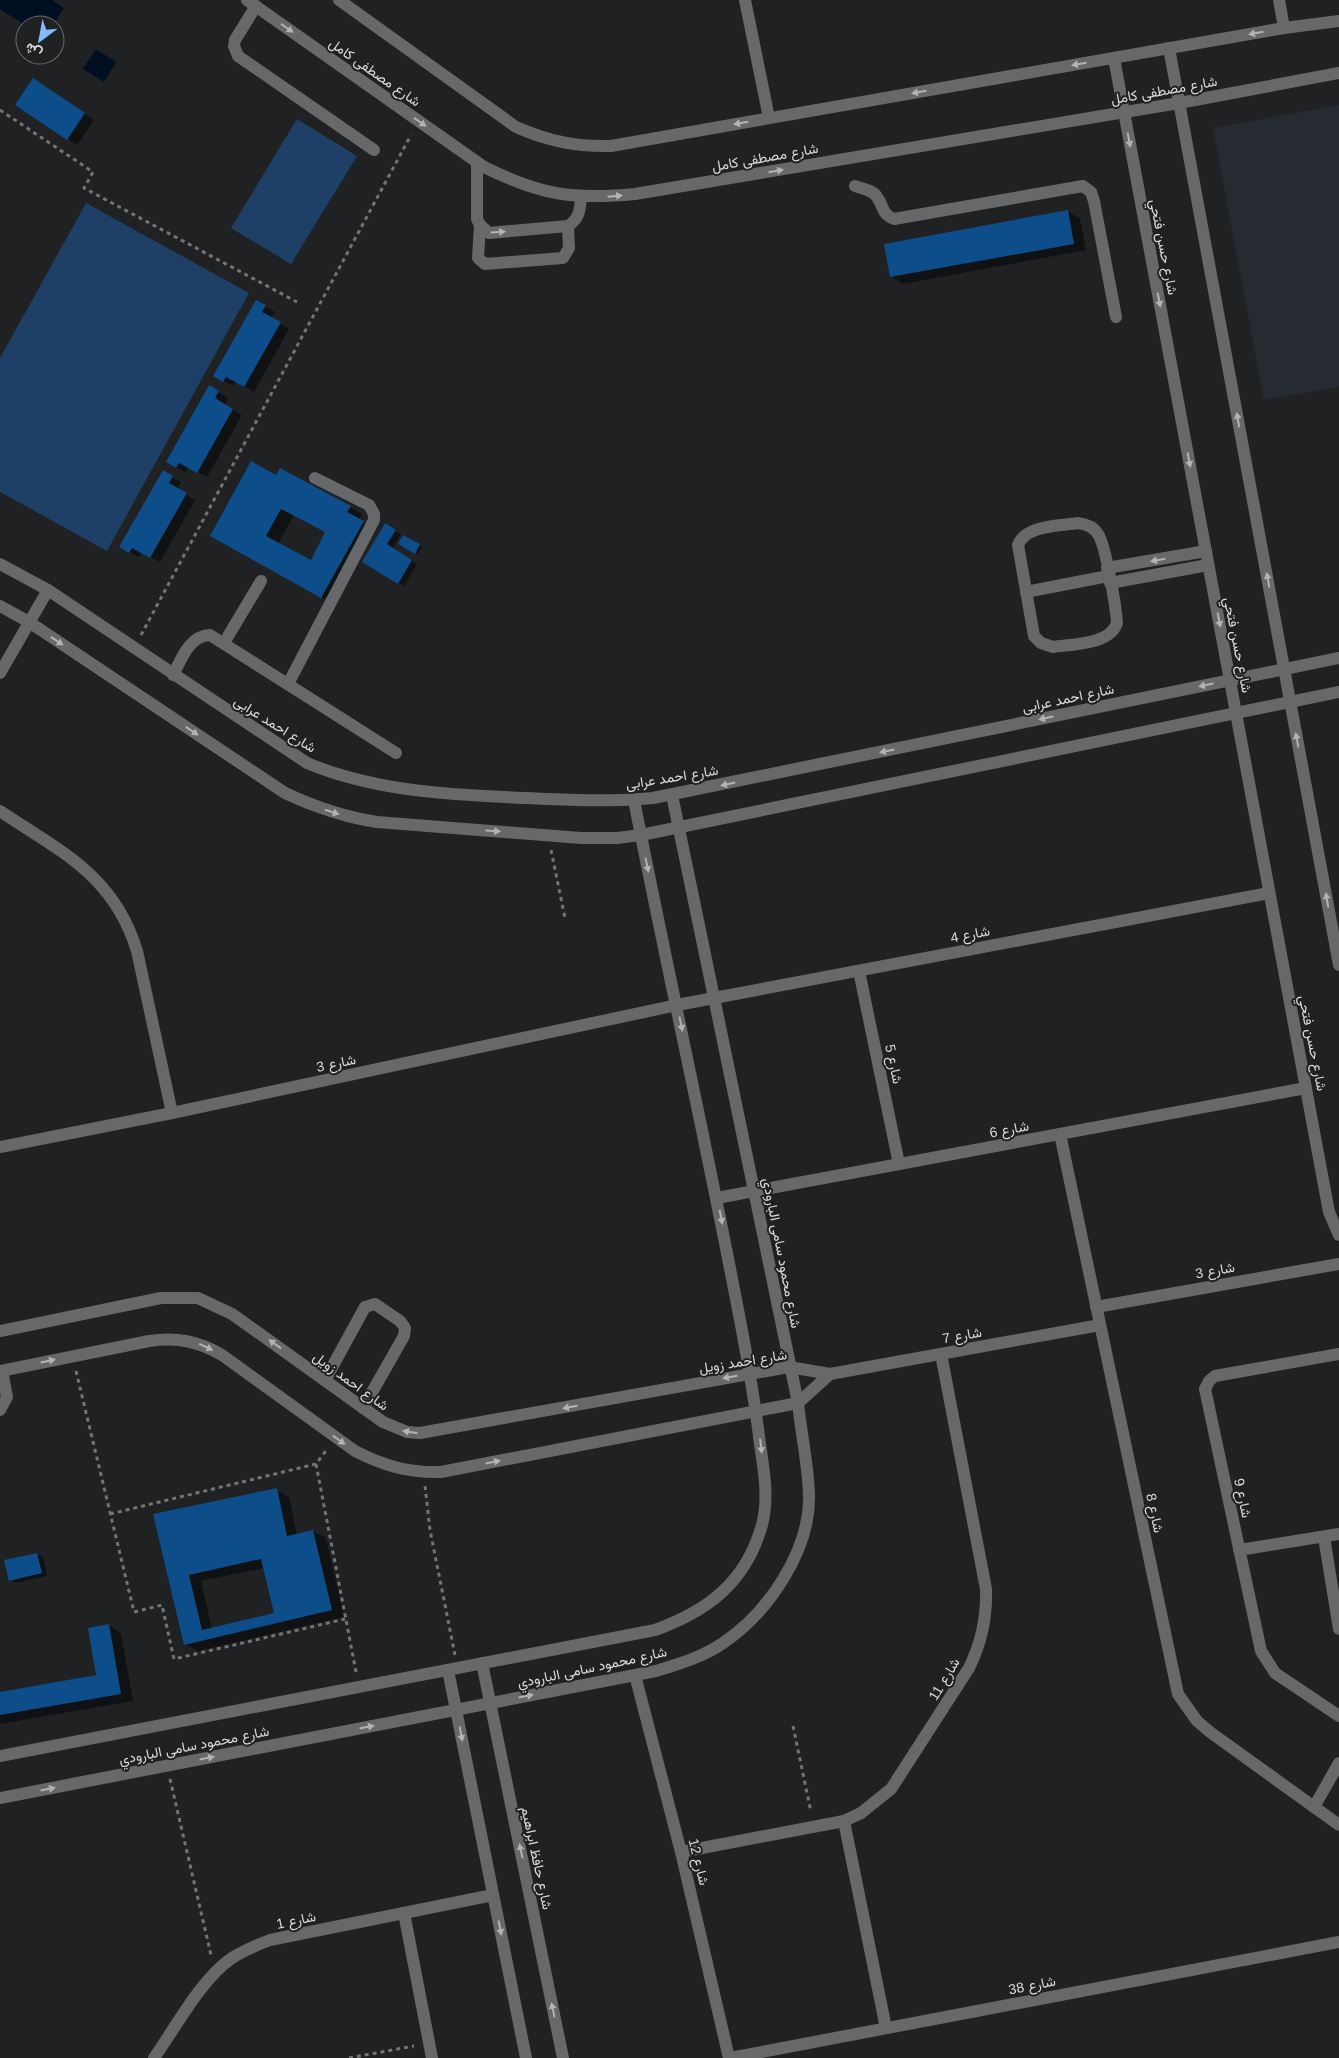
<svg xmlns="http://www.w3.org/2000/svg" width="1339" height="2058" font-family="Helvetica,Vazirmatn,sans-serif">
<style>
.built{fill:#252b31}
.green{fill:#1e4066}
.water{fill:#010f22}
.shadow{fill:#0007;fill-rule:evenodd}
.building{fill:#0c4d8a;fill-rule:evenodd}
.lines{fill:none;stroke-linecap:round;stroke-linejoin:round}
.path{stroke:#727476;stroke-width:3;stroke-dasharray:4 4;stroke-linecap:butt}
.minor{stroke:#676869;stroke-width:12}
.oneway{fill:#b2b3b5}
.labels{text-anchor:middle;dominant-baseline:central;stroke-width:4;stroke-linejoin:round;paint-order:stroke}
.street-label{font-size:14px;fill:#dbdcde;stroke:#1f2123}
</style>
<rect width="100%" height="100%" fill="#1f2123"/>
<!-- built -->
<polygon class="built" points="1339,105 1339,387 1264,400 1213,128"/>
<!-- green -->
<g class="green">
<polygon points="297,119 357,156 291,264 231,228"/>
<polygon points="86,203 249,293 107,551 0,492 0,358"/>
</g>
<!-- water -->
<g class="water">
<polygon points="0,0 52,0 64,8 53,25 25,25 0,9"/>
<polygon points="96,49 116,62 104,82 83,69"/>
</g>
<!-- shadow -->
<g class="shadow">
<polygon points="42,85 94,120 77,145 17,105"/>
<polygon points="1068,211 1080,219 1086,250 903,284 891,276"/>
<polygon points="257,301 275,312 271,318 289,329 254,392 236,381 233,386 215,376"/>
<polygon points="210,387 228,398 224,405 242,415 207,477 188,467 185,472 167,462"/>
<polygon points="163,472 181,482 177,489 195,500 160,562 142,552 139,557 121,547"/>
<path d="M277,477L350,507L362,514L359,520L375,529L334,604L224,543ZM294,515L327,532L311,562L278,544Z"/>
<polygon points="385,525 401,534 392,549 417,564 404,586 363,561"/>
<polygon points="403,536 422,547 418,554 399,544"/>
<path d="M276,1490L289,1497L297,1535L313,1531L326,1538L344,1617L198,1651L186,1644L154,1515ZM265,1568L276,1614L212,1629L201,1581Z"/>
<polygon points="37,1554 43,1558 47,1576 16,1583 10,1580"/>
<polygon points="109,1625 121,1633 133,1701 0,1724 0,1693 97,1676"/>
</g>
<!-- building -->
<g class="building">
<polygon points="33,78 85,113 67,140 15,105"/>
<polygon points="1068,210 1074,244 890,277 884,244"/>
<polygon points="256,300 266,305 262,312 281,322 244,387 226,377 223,382 213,376"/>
<polygon points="209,385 219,391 215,398 233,409 197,473 179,463 176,468 166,462"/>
<path d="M251,461L276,475L280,468L351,506L347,512L364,521L321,598L210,536ZM281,509L325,532L311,560L266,536Z"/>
<polygon points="163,470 173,476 169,483 187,493 150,558 132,548 129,553 119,547"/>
<polygon points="385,523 396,530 387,544 412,560 398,584 362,562"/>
<polygon points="403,535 420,544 415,554 398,544"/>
<path d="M277,1488L287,1536L313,1530L332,1610L184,1645L153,1514ZM261,1559L274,1613L202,1630L189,1575Z"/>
<polygon points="37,1553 42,1573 9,1581 4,1560"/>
<polygon points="109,1624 121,1694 0,1715 0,1692 96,1675 88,1628"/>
</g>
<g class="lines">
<!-- path -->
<g class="path">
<polyline points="0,110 93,172 84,188 297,302"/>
<polyline points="141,635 411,135"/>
<polyline points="551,850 565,918"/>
<polyline points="76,1371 134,1612 162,1605 174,1659 345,1619"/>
<polyline points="316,1464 356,1672"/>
<polyline points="425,1486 430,1530 455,1655"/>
<polyline points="110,1514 316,1464 328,1448"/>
<polyline points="793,1726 811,1812"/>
<polyline points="170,1779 211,1955"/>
<polyline points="349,2058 414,2046"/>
</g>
<!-- minor -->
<g class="minor">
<path d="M247,0L484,167C541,195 572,200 635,194L1179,103L1339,73"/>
<path d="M339,0L516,127C548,141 576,147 611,146L1284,28L1339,21"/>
<polyline points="745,0 769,118"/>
<polyline points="1279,0 1284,28"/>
<polyline points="256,6 235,40 234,46 238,56 374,150"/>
<polyline points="1169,48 1339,965"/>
<polyline points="1114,58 1329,1212 1339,1235"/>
<path d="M477,163V219L480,225L489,233L568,226C580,218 580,209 581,197"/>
<path d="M855,186C863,189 873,190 877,197C884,206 881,214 894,219L1083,186L1091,192L1094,201L1116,317"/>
<polyline points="480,225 478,258 485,264 563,258 569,248 568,226"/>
<path d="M1078,523C1086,524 1093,526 1098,534C1106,546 1116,608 1117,623C1110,645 1072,644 1053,647L1041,643L1034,636L1018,545C1025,525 1060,526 1078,523Z"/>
<path d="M0,564L48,590L307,763C376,792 454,795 527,798C569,800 611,802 653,798L1339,658"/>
<polyline points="1107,568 1206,551"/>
<polyline points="1110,583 1208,565"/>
<polyline points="1026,592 1108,576"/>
<path d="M0,606L29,622L285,793C315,807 344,817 377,822L581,838H617L641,835L1339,692"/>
<polyline points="224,643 261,581"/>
<polyline points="0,673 48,590"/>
<path d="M173,675C182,658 189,636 210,635L396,753"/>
<polyline points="288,684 374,520 374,514 369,505 315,478"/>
<path d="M0,811C61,852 114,875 137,951L172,1113"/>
<polyline points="859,971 899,1164"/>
<polyline points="1060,1134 1178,1694 1197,1721 1210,1732 1339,1825"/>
<polyline points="0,1147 172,1113 677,1005 1269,893"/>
<polyline points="717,1198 1306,1088"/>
<polyline points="1096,1307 1339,1264"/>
<polyline points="0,1331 161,1298 198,1298 232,1314 383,1422 407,1432 420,1433 789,1367 830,1374 1100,1325"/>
<polyline points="1339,1354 1215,1376 1209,1381 1205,1389 1261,1651 1275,1673 1339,1716"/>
<path d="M0,1371L149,1341C177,1337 198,1341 222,1355L355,1451C384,1466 409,1473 441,1472L798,1403L830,1374"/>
<polyline points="325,1380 365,1307 375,1304 400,1321 405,1328 404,1336 363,1408"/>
<polyline points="0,1410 7,1397 2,1371"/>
<polyline points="1324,1537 1339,1629"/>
<polyline points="1239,1550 1339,1534"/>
<polyline points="482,1663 563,2058"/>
<polyline points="448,1670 526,2058"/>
<polyline points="635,1675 681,1852 729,2058"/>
<path d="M0,1756L655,1630C708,1611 746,1582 762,1525C769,1498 764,1471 760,1444C755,1403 748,1362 740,1320C707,1146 668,974 634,800"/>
<path d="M0,1798L656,1671C679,1664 703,1657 723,1643C768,1613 811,1550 809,1494C808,1464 801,1433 798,1403L672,795"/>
<polyline points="1314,1807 1339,1763"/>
<polyline points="844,1821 886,2028"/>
<path d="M681,1852L844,1821L861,1813L891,1789L969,1668C982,1642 987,1618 986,1589L941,1354"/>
<polyline points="404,1913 432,2058"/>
<path d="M154,2058C176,2027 201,1979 232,1958C244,1950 257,1945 270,1940L493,1895"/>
<polyline points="730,2058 1339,1942"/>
</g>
</g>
<!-- one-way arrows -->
<defs><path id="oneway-solid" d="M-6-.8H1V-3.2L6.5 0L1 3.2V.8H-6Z" transform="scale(1.25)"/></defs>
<g class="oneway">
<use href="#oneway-solid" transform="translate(287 28) rotate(35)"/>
<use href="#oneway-solid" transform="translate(1256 33) rotate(170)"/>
<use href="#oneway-solid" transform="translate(1079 64) rotate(170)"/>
<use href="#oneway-solid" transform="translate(919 92) rotate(170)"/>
<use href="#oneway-solid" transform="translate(420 122) rotate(35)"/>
<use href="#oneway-solid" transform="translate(741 123) rotate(170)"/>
<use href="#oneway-solid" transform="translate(1129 140) rotate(79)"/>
<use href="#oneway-solid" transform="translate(776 171) rotate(-10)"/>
<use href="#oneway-solid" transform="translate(615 196) rotate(-5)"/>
<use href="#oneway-solid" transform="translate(498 232) rotate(-4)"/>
<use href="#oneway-solid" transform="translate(1159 300) rotate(79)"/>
<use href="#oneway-solid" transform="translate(1238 420) rotate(-100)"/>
<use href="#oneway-solid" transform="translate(1189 460) rotate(79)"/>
<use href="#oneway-solid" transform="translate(1158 560) rotate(170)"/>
<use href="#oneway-solid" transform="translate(1268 580) rotate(-100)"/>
<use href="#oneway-solid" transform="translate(1219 620) rotate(79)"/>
<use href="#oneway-solid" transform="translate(57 641) rotate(34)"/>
<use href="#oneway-solid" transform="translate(1206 685) rotate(168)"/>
<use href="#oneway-solid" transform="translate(1046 718) rotate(168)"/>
<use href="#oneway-solid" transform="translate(192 731) rotate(34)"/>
<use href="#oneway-solid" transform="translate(1297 740) rotate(-101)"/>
<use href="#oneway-solid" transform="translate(887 751) rotate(168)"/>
<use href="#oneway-solid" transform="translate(728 784) rotate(168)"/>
<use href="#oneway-solid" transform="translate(332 812) rotate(17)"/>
<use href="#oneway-solid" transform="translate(493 831) rotate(4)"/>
<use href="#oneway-solid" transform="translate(647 865) rotate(78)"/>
<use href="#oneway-solid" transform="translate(1327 900) rotate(-100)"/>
<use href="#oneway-solid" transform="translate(681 1024) rotate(78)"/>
<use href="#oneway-solid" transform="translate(721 1217) rotate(79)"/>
<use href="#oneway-solid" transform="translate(275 1344) rotate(-144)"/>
<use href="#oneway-solid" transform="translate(206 1347) rotate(25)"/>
<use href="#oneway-solid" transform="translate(48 1361) rotate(-12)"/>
<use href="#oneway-solid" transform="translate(730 1377) rotate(170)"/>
<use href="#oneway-solid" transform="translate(570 1407) rotate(170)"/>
<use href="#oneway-solid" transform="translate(410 1432) rotate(-171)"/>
<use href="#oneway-solid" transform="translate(339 1440) rotate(36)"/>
<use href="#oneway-solid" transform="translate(761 1446) rotate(83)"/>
<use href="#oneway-solid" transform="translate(493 1462) rotate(-11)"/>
<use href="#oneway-solid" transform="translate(526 1696) rotate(-11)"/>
<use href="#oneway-solid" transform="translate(367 1727) rotate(-11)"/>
<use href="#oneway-solid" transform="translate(461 1734) rotate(79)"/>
<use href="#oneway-solid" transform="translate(207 1758) rotate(-11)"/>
<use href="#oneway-solid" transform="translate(48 1789) rotate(-11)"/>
<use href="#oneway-solid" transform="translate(521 1851) rotate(-102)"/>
<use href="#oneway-solid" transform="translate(500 1928) rotate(79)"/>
<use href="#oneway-solid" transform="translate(553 2010) rotate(-102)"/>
</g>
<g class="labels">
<!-- street labels -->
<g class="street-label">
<text transform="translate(375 72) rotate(35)">شارع مصطفى كامل</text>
<text transform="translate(1164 90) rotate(-10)">شارع مصطفى كامل</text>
<text transform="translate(765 157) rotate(-10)">شارع مصطفى كامل</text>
<text transform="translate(1164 247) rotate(79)">شارع حسن فتحي</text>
<text transform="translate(1238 645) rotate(79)">شارع حسن فتحي</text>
<text transform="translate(1068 698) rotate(-12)">شارع احمد عرابى</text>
<text transform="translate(275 724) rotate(32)">شارع احمد عرابى</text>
<text transform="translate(672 777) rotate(-9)">شارع احمد عرابى</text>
<text transform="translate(970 934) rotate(-11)">شارع 4</text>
<text transform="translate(1313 1043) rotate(79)">شارع حسن فتحي</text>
<text transform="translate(336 1063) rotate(-12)">شارع 3</text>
<text transform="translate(894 1064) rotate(78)">شارع 5</text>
<text transform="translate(1009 1129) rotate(-11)">شارع 6</text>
<text transform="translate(782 1253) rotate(79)">شارع محمود سامى البارودي</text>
<text transform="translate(1215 1270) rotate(-10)">شارع 3</text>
<text transform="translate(962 1335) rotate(-10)">شارع 7</text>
<text transform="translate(743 1361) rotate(-9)">شارع احمد زويل</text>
<text transform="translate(351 1381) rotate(36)">شارع احمد زويل</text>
<text transform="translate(1243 1498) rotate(78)">شارع 9</text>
<text transform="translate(1155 1513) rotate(78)">شارع 8</text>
<text transform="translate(592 1667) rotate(-12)">شارع محمود سامى البارودي</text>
<text transform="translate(944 1679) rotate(-59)">شارع 11</text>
<text transform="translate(194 1745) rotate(-11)">شارع محمود سامى البارودي</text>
<text transform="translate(537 1858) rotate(78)">شارع حافظ ابراهيم</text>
<text transform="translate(699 1862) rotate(76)">شارع 12</text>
<text transform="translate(296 1920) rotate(-12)">شارع 1</text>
<text transform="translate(1032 1985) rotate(-11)">شارع 38</text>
</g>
</g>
<!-- north arrow -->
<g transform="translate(40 40) rotate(212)"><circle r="24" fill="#1f2123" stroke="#6a6c6e"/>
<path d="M0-4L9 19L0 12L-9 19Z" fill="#84bcfb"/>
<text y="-8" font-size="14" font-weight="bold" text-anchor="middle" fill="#dbdcde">ش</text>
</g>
</svg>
